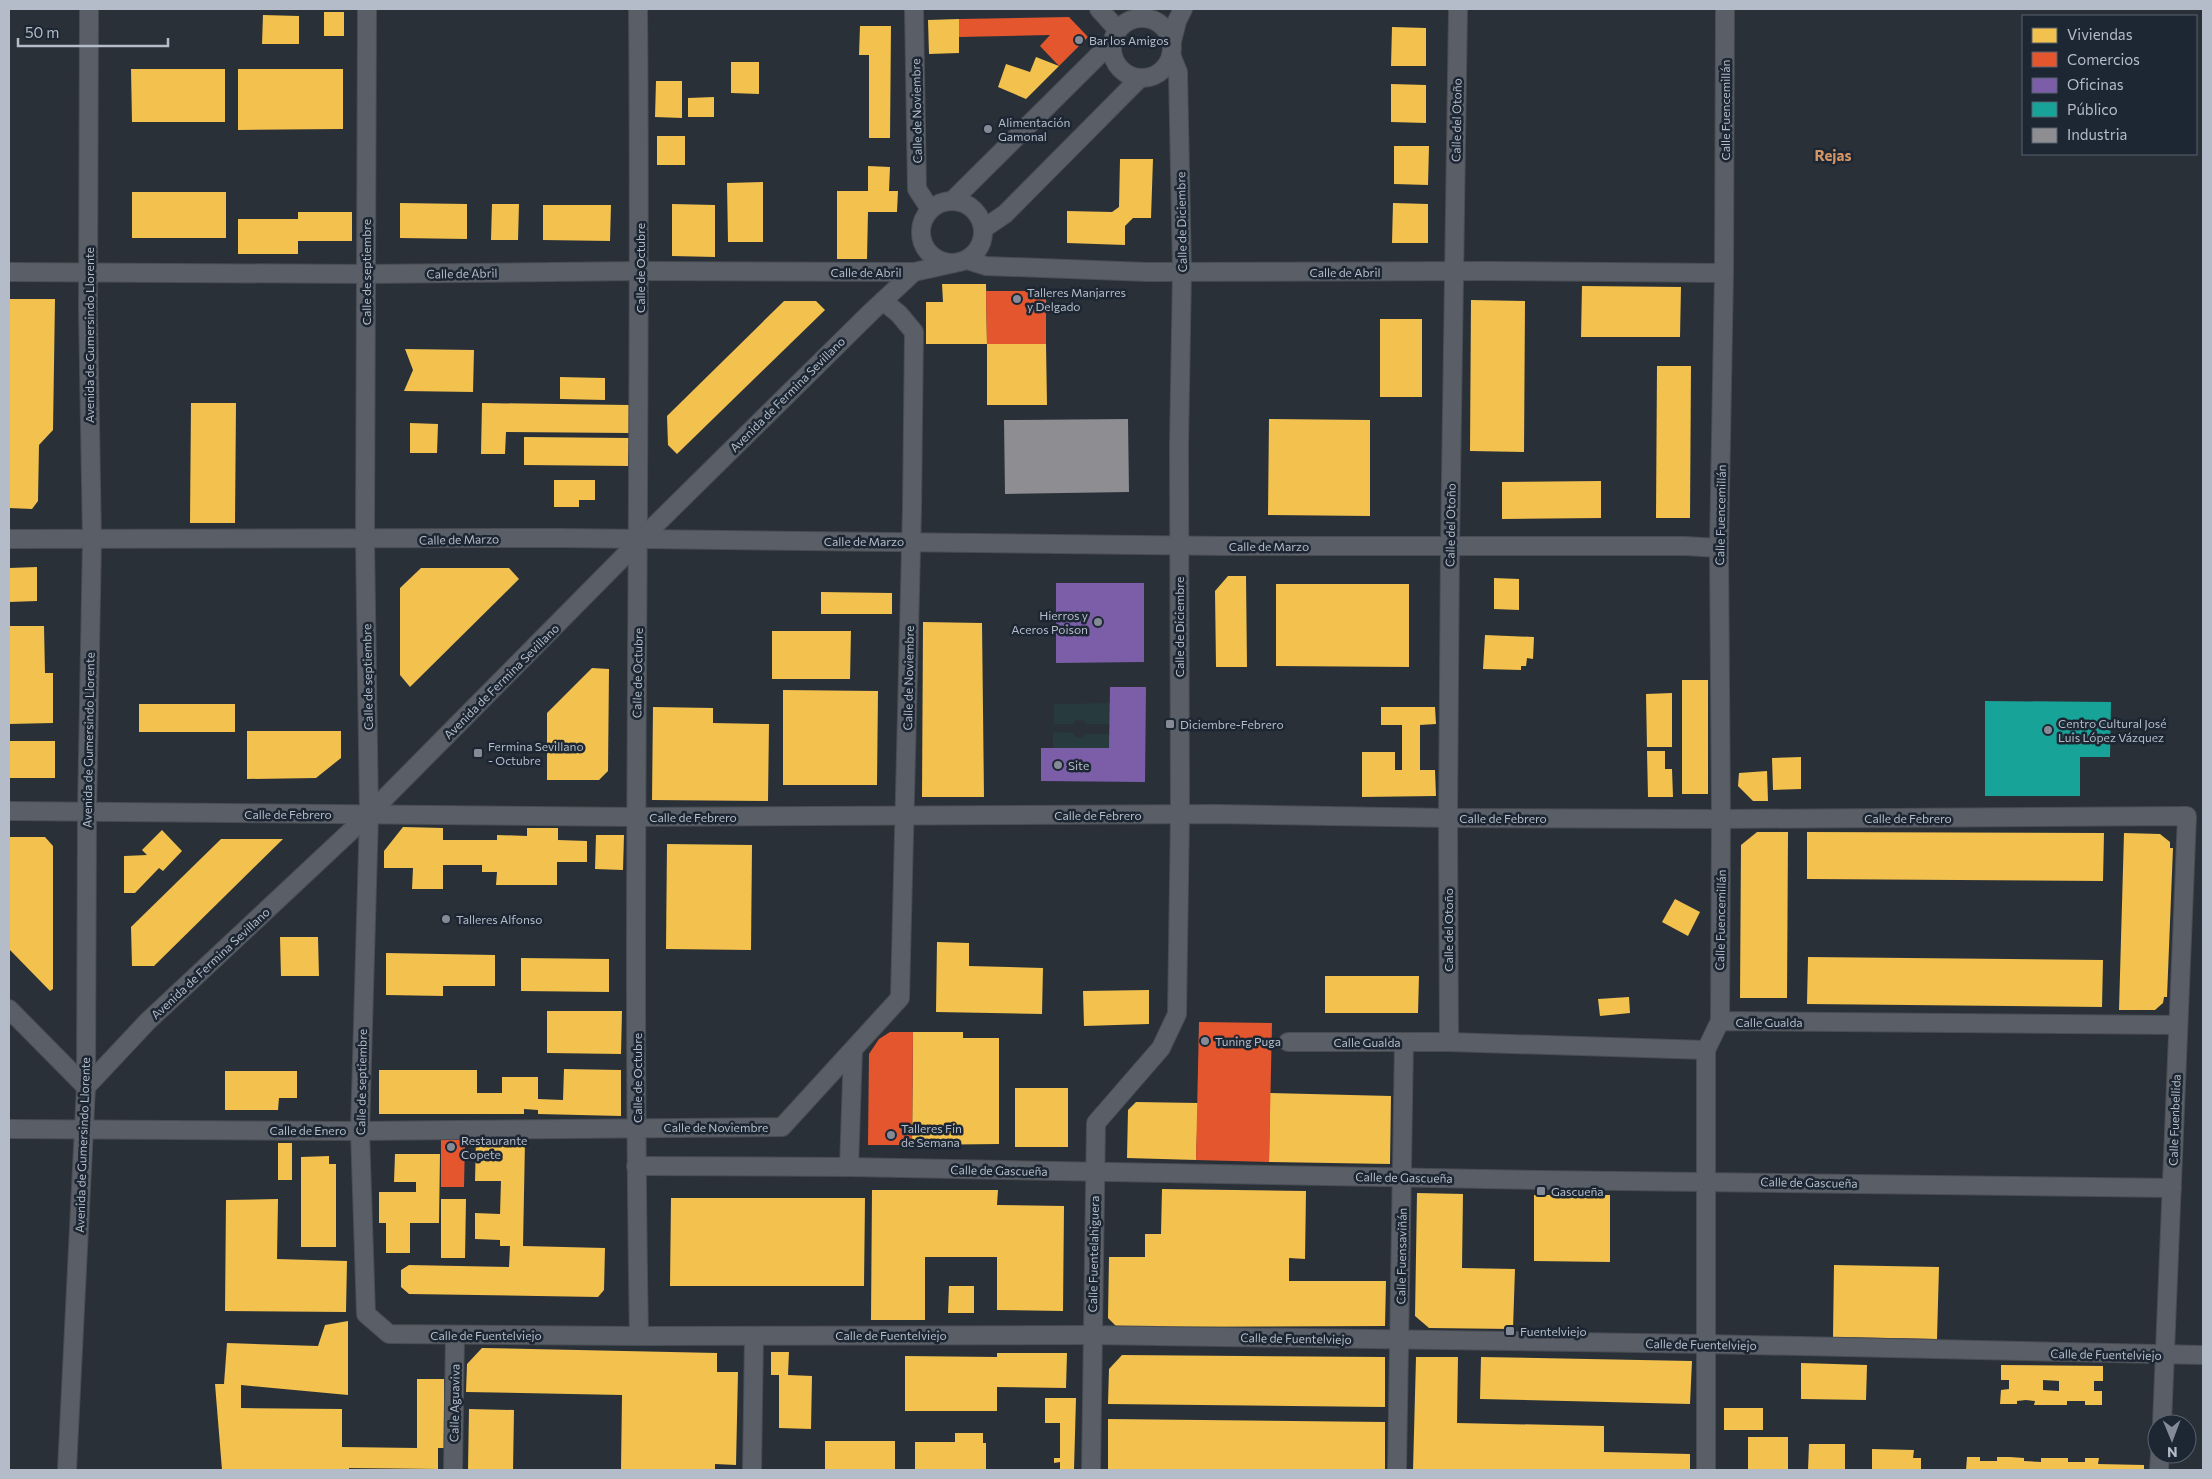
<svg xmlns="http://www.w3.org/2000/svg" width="2212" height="1479" font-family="Commissioner,sans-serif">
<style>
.green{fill:#273a3e}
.homes{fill:#f2c14e;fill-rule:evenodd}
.shops{fill:#e4572e}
.offices{fill:#7b5ea7}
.public{fill:#17a398}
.industry{fill:#8d8d92}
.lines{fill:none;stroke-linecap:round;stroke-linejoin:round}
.street-casing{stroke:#484c53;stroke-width:20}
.street{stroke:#5a5e66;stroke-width:18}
.poi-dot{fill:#848b96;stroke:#1d2633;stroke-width:2}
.labels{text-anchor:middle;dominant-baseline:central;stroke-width:5;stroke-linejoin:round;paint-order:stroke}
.poi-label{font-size:12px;fill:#b4bcc9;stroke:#1d2633;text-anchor:start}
.street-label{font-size:12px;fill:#b4bcc9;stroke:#1d2633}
.quarter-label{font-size:15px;font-weight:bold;fill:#d59563;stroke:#1d2633}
</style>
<rect width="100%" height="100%" fill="#2a3038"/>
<!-- green -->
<g class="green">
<polygon points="1110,703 1110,724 1087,724 1084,721 1076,720 1072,724 1054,724 1054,704"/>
<polygon points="1053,732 1072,733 1076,737 1083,738 1085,734 1110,734 1109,748 1053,748"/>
</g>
<!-- homes -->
<g class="homes">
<rect x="324" y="12" width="20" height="24"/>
<polygon points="263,15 299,16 299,44 262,44"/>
<polygon points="959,19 959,53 929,54 928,20"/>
<polygon points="860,26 891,26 890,138 869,138 869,55 859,55"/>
<polygon points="1392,27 1426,28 1426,66 1391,66"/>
<polygon points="1036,57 1059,66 1026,99 998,87 1006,64 1030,72"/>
<polygon points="731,62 759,62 759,94 731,93"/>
<polygon points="131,69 225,69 225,122 132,122"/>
<polygon points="238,69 343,69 343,129 238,130"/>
<polygon points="656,81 682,81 682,118 655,117"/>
<polygon points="1391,84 1426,85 1426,123 1391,122"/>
<polygon points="714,97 714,117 688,117 688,98"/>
<rect x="657" y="136" width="28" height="29"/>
<polygon points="1394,146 1429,146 1428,185 1394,184"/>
<polygon points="1120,159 1153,159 1151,218 1133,218 1125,226 1125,245 1067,243 1067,211 1112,212 1119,207"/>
<polygon points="868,166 890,167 889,191 898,191 897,212 868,212 867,259 837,259 837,191 868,191"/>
<polygon points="763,182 763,242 728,242 727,183"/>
<rect x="132" y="192" width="94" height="46"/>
<polygon points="400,203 467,204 467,239 400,238"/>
<polygon points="1393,203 1428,204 1428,243 1392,243"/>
<polygon points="492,204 519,204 518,240 491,240"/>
<polygon points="672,204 715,205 715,257 672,256"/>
<polygon points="543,205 611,205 610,241 543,240"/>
<polygon points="298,212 352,212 352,241 298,241 298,254 238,254 238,219 298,219"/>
<polygon points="942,284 986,284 987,344 1046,344 1047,405 987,405 987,344 926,344 926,302 943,302"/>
<polygon points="1582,286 1681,287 1680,337 1581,337"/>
<polygon points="9,299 55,299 53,430 39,445 38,501 32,509 9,508"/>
<polygon points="1471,300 1525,301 1524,452 1470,451"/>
<polygon points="784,301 816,301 825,310 677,454 668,445 667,416"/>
<rect x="1380" y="319" width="42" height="78"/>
<polygon points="405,349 474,350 473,392 404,391 413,370"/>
<polygon points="1657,366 1691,366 1690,518 1656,518"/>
<polygon points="560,377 605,378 605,400 560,399"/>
<polygon points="191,403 236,403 235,523 190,523"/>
<polygon points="482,403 629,405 629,433 506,432 505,454 481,454"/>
<polygon points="1269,419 1370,420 1370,516 1268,515"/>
<polygon points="410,423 438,424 437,453 410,453"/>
<polygon points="524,437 629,438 628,466 524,465"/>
<polygon points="554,480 595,480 595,500 579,500 579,507 554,507"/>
<polygon points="1601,481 1601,518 1502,519 1502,482"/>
<polygon points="37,567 37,601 9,602 9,568"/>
<polygon points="421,568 509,568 519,579 410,687 400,675 400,588"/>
<polygon points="1228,576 1246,576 1247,667 1216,667 1215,591"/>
<polygon points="1494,578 1519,579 1519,610 1494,609"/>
<polygon points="1276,584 1409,584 1409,667 1276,666"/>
<polygon points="821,592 892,593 892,614 821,614"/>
<polygon points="923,622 982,623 984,797 922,797"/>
<polygon points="9,626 44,626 45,673 53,673 53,723 9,724"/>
<polygon points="772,631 851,631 850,679 772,679"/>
<polygon points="1485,635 1534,637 1533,659 1527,658 1526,666 1521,666 1521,670 1483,669"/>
<polygon points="592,668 609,669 608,771 599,780 547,780 547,713"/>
<rect x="1682" y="680" width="26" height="114"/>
<polygon points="783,690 878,691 877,785 783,785"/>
<polygon points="1672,693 1672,747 1647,747 1646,694"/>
<rect x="139" y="704" width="96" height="28"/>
<polygon points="653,707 713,708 713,723 769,724 768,801 652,800"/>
<polygon points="1381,707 1435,707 1436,724 1420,725 1420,770 1435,770 1436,796 1362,797 1362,752 1395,752 1395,770 1402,770 1402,725 1381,725"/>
<polygon points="247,731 341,731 341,758 316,778 247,779"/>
<rect x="9" y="741" width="46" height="37"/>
<polygon points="1647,751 1665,751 1665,769 1672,769 1673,797 1648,797"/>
<polygon points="1801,757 1801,789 1773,790 1772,758"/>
<polygon points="1767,771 1768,801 1753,801 1738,786 1739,773"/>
<polygon points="403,827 443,828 443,840 497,840 497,835 527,836 527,828 558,828 558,840 587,841 587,862 557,862 557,885 496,885 497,872 482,872 482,865 443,865 443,889 412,889 413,868 384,868 384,851"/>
<polygon points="162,830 182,851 163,871 159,868 135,893 124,893 124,856 147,855 142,850"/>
<polygon points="1757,832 1788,832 1787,998 1740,998 1741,845"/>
<polygon points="1807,832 2104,833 2103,881 1807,879"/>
<polygon points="2124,833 2160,834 2170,842 2170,848 2173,848 2167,997 2164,997 2163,1003 2155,1010 2119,1010"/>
<polygon points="596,835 624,835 623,870 595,869"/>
<polygon points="9,837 45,837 53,846 53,989 50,991 9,949"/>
<polygon points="221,839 283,839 154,966 132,966 131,927"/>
<polygon points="667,844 752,845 751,950 666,949"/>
<polygon points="1675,899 1700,912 1688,936 1662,922"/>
<polygon points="280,937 318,937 319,976 281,976"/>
<polygon points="937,942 969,943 969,966 1043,968 1042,1014 936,1012"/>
<polygon points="386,953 495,955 495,986 443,986 443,996 386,995"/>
<polygon points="1808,957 2103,960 2102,1007 1807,1004"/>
<polygon points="521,958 609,959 609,992 521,991"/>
<polygon points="1325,976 1419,976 1418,1013 1325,1013"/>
<polygon points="1149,990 1149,1024 1084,1026 1083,991"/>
<polygon points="1629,997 1630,1013 1600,1016 1598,999"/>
<polygon points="547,1011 622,1011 621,1054 547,1053"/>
<polygon points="913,1032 963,1032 963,1038 999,1038 999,1144 912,1145"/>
<polygon points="564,1069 621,1070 621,1116 538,1114 538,1110 524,1109 524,1114 379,1114 379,1070 477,1070 477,1093 502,1093 502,1077 538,1077 538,1099 563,1100"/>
<polygon points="225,1071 297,1071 297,1098 279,1098 278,1110 225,1110"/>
<rect x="1015" y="1088" width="53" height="59"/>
<polygon points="1270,1093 1391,1096 1390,1164 1269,1162"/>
<polygon points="1136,1102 1198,1103 1196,1160 1127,1158 1128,1110"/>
<polygon points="476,1140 525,1141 523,1246 605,1248 604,1290 598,1297 409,1294 401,1287 401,1270 409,1265 509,1267 510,1246 500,1246 500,1240 475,1239 475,1213 500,1214 501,1181 475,1181"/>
<rect x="278" y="1143" width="14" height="37"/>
<polygon points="395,1154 440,1154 439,1223 410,1223 410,1253 386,1253 386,1223 379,1223 379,1192 416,1192 416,1182 394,1182"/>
<polygon points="329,1156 329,1164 336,1164 336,1247 301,1247 301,1157"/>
<polygon points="1162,1189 1306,1191 1305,1259 1289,1258 1289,1281 1386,1281 1385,1326 1117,1327 1108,1318 1109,1257 1145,1257 1145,1234 1161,1234"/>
<polygon points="872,1190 998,1190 997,1205 1064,1206 1063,1311 997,1310 997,1257 925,1257 925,1320 871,1320"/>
<polygon points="1417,1193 1463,1194 1462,1268 1515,1269 1513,1329 1429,1328 1415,1316"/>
<polygon points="1534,1195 1610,1195 1610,1262 1534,1261"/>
<polygon points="671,1198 865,1198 864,1286 670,1286"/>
<polygon points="278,1199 277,1259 347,1261 346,1312 225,1311 226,1200"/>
<polygon points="441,1199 466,1199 465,1258 441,1258"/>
<polygon points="1834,1265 1939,1267 1937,1339 1833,1337"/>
<polygon points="949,1286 974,1286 974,1313 948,1313"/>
<polygon points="348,1321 348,1395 241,1385 241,1408 342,1409 342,1447 417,1448 417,1379 444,1379 444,1448 438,1448 438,1469 349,1468 349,1470 222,1470 215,1384 224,1384 227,1343 318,1346 325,1325"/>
<polygon points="482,1348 717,1353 717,1372 738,1372 736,1465 715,1464 715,1470 621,1470 622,1395 466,1392 467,1364"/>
<polygon points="771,1352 789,1352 788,1375 812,1376 811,1429 779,1428 779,1375 771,1375"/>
<polygon points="997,1353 1067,1353 1066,1388 997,1387 997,1411 905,1411 905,1356 997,1357"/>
<polygon points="1122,1355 1385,1357 1385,1407 1108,1404 1109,1369"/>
<polygon points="1416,1357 1458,1357 1457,1423 1604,1426 1604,1452 1690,1454 1690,1470 1413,1470"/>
<polygon points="1481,1357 1692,1361 1690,1404 1480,1399"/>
<polygon points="1801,1363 1867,1365 1866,1400 1801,1399"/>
<path d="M2001,1365L2103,1366V1381H2094V1391H2102V1405H2085V1401H2067V1405H2034L2035,1401L2026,1400L2017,1401V1404H2000L2001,1390L2009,1389V1380H2001ZM2043,1380L2059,1381V1391L2043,1390Z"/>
<polygon points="1045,1398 1076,1398 1074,1470 1060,1470 1060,1462 1054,1463 1054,1458 1060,1458 1060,1423 1045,1423"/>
<rect x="1724" y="1408" width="39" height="22"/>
<polygon points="469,1409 514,1410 513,1470 468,1470"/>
<polygon points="1108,1419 1385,1422 1385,1470 1108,1470"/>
<polygon points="955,1433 983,1433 983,1443 986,1443 986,1470 915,1470 915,1442 955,1442"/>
<rect x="1748" y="1437" width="40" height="33"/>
<rect x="825" y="1441" width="70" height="29"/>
<polygon points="1809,1444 1845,1444 1845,1470 1808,1470"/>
<polygon points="1872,1449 1914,1450 1913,1458 1921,1458 1921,1470 1872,1470"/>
<polygon points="1967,1457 1980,1457 1980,1461 1997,1461 1997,1457 2010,1457 2024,1458 2024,1461 2041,1462 2041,1458 2068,1458 2068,1462 2085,1462 2085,1458 2099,1458 2098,1464 2144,1465 2144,1470 1966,1470"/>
</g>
<!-- shops -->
<g class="shops">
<polygon points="1069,17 1088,37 1059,66 1040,46 1050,35 959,37 959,19"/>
<polygon points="986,291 1046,291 1046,344 987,344"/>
<polygon points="1199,1022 1272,1023 1269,1162 1196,1160"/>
<polygon points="890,1032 913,1032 912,1145 868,1145 869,1054 879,1039"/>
<polygon points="441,1140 465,1140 464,1187 441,1187"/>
</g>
<!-- offices -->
<g class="offices">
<polygon points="1056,583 1144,583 1144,662 1056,663"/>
<polygon points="1110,687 1146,687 1145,782 1041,781 1041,748 1109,748"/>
</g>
<!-- public -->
<polygon class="public" points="1985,701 2111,702 2110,757 2080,757 2080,796 1985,796"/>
<!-- industry -->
<polygon class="industry" points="1128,419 1129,492 1005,494 1004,420"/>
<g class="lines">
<defs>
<g id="street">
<polyline points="367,9 365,540 369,814 360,1131 366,1314 389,1334 639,1336 1091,1335 1706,1344 2203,1355"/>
<path d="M638,9C642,451 631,894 639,1336"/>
<polyline points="914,9 917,189 930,209"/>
<polyline points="1099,9 1118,30"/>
<circle cx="1142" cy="48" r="30"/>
<polyline points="1172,41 1177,21 1183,9"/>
<polyline points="953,200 1112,42"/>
<circle cx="952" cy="232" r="31"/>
<polyline points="983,229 1005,214 1140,78"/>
<polyline points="967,260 986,266 1147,272 1489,271 1724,273"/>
<polyline points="9,272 366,274 640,271 914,272"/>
<polyline points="9,539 563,538 1223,546 1685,546 1719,548"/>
<polyline points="9,811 636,817 1216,814 1448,818 1721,819 2187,816 2162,1424"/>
<polyline points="9,1009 86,1087"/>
<polyline points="1720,1021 1721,819 1719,548 1724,273 1725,9"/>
<polyline points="1288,1042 1449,1042 1706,1050"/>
<polyline points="1449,1042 1448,818 1450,547 1458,9"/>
<polyline points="86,1087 148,1021 369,814 639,541 871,312 914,272 955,263"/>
<polyline points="9,1129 360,1131 782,1127 900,998 912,509 914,332 899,314 883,301"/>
<polyline points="636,1166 849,1167 1541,1180 2172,1188"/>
<polyline points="849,1167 853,1050"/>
<polyline points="67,1470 86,1087 87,812 92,540 88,309 89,9"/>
<polyline points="453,1470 455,1335"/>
<polyline points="752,1470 754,1336"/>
<polyline points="1091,1470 1096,1123 1161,1048 1177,1014 1180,815 1179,445 1182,272 1178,72 1171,55"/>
<polyline points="1397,1470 1404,1042"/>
<polyline points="1706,1470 1706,1050 1720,1021 2178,1025"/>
<polyline points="2159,1470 2160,1454"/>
</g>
</defs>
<!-- street casing -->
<use href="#street" class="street-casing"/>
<!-- street -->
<use href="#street" class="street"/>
</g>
<!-- markers -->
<g class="poi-dot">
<circle cx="1079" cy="40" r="5"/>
<circle cx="988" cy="129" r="5"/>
<circle cx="1017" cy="299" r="5"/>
<circle cx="1098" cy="622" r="5"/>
<rect x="1165" y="719" width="10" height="10" rx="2.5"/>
<circle cx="2048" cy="730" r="5"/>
<rect x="473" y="748" width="10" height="10" rx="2.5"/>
<circle cx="1058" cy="765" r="5"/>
<circle cx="446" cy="919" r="5"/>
<circle cx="1205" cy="1041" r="5"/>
<circle cx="891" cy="1135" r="5"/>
<circle cx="451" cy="1147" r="5"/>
<rect x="1536" y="1186" width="10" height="10" rx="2.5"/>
<rect x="1505" y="1326" width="10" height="10" rx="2.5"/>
</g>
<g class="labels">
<!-- poi labels -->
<g class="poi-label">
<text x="1089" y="40">Bar los Amigos</text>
<text x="998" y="122">Alimentación<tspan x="998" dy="14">Gamonal</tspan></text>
<text x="1027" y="292">Talleres Manjarres<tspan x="1027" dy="14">y Delgado</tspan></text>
<text x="1088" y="615" text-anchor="end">Hierros y<tspan x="1088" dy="14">Aceros Poison</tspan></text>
<text x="2058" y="723">Centro Cultural José<tspan x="2058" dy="14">Luis López Vázquez</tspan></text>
<text x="1180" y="724">Diciembre-Febrero</text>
<text x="488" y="746">Fermina Sevillano<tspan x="488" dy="14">- Octubre</tspan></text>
<text x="1068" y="765">Site</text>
<text x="456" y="919">Talleres Alfonso</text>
<text x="1215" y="1041">Tuning Puga</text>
<text x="901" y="1128">Talleres Fin<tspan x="901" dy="14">de Semana</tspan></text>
<text x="461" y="1140">Restaurante<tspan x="461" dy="14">Copete</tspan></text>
<text x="1551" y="1191">Gascueña</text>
<text x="1520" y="1331">Fuentelviejo</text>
</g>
<!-- street labels -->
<g class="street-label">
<text transform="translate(1725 110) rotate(-90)">Calle Fuencemillán</text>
<text transform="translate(916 111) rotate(-91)">Calle de Noviembre</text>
<text transform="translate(1456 120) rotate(-89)">Calle del Otoño</text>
<text transform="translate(1181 222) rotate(-91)">Calle de Diciembre</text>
<text transform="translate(640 268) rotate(-90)">Calle de Octubre</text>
<text transform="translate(366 272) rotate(-90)">Calle de septiembre</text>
<text x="866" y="272">Calle de Abril</text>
<text x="1345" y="272">Calle de Abril</text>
<text transform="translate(462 273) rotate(-1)">Calle de Abril</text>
<text transform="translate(89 335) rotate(-90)">Avenida de Gumersindo Llorente</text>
<text transform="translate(787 394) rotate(-45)">Avenida de Fermina Sevillano</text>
<text transform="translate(1720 515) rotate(-89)">Calle Fuencemillán</text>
<text transform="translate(1450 525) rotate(-89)">Calle del Otoño</text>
<text transform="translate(459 539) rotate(-1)">Calle de Marzo</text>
<text x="864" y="541">Calle de Marzo</text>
<text x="1269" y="546">Calle de Marzo</text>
<text transform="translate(1179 627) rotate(-90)">Calle de Diciembre</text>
<text transform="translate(637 673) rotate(-89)">Calle de Octubre</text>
<text transform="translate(367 677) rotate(-91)">Calle de septiembre</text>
<text transform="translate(908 678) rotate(-89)">Calle de Noviembre</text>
<text transform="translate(501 681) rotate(-45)">Avenida de Fermina Sevillano</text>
<text transform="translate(88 740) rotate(-89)">Avenida de Gumersindo Llorente</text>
<text x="288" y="814">Calle de Febrero</text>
<text x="1098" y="815">Calle de Febrero</text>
<text x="693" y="817">Calle de Febrero</text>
<text x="1503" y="818">Calle de Febrero</text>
<text x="1908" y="818">Calle de Febrero</text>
<text transform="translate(1720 920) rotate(-89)">Calle Fuencemillán</text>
<text transform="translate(1448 930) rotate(-90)">Calle del Otoño</text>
<text transform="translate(210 963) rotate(-43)">Avenida de Fermina Sevillano</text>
<text x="1769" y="1022">Calle Gualda</text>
<text x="1367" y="1042">Calle Gualda</text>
<text transform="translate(637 1078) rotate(-90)">Calle de Octubre</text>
<text transform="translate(361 1082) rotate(-89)">Calle de septiembre</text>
<text transform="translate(2174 1120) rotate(-88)">Calle Fuenbellida</text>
<text x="716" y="1127">Calle de Noviembre</text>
<text x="308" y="1130">Calle de Enero</text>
<text transform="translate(82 1145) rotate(-88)">Avenida de Gumersindo Llorente</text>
<text transform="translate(999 1170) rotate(1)">Calle de Gascueña</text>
<text transform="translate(1404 1177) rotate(1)">Calle de Gascueña</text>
<text transform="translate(1809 1182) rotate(1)">Calle de Gascueña</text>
<text transform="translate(1093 1254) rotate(-89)">Calle Fuentelahiguera</text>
<text transform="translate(1401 1256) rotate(-89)">Calle Fuensaviñán</text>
<text x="486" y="1335">Calle de Fuentelviejo</text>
<text x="891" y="1335">Calle de Fuentelviejo</text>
<text transform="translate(1296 1338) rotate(1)">Calle de Fuentelviejo</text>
<text transform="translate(1701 1344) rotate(1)">Calle de Fuentelviejo</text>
<text transform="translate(2106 1354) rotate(1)">Calle de Fuentelviejo</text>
<text transform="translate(454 1403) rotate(-89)">Calle Aguaviva</text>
</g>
<!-- quarter labels -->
<g class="quarter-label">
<text x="1833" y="155">Rejas</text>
</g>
</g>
<!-- border -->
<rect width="2212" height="1479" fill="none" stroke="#b4bcc9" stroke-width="20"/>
<!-- legend -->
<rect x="2022" y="15" width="175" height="140" fill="#1d2633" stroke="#59626f"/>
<rect x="2032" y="28" width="25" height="15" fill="#f2c14e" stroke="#59626f"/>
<text x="2067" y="40" font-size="15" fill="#b4bcc9">Viviendas</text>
<rect x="2032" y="52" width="25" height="15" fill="#e4572e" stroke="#59626f"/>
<text x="2067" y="65" font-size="15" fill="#b4bcc9">Comercios</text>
<rect x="2032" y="78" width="25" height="15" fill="#7b5ea7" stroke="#59626f"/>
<text x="2067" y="90" font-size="15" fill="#b4bcc9">Oficinas</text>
<rect x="2032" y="102" width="25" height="15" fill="#17a398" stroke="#59626f"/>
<text x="2067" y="115" font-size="15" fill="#b4bcc9">Público</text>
<rect x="2032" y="128" width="25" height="15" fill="#8d8d92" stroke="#59626f"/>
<text x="2067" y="140" font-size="15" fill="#b4bcc9">Industria</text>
<!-- north arrow -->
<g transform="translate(2172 1439) rotate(179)"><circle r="24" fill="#1d2633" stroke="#59626f"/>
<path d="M0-4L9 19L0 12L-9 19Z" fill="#848b96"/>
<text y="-8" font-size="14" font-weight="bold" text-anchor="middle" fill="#b4bcc9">N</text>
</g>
<!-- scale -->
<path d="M18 38v8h150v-8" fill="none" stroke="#b4bcc9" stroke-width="2.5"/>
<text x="25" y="38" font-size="15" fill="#b4bcc9" stroke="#1d2633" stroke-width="4" paint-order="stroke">50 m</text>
</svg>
